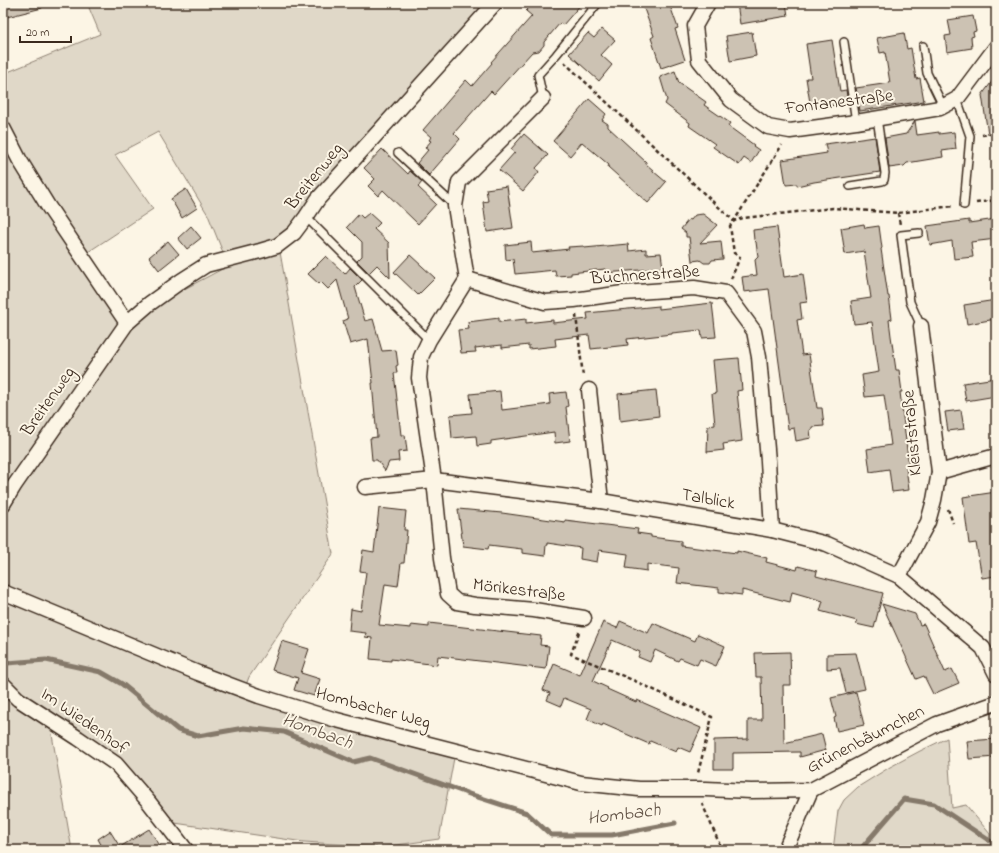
<svg xmlns="http://www.w3.org/2000/svg" width="999" height="853" font-family="'Indie Flower',sans-serif">
<style>
.green{fill:#e0d8c8;stroke:#8e8173}
.lines{fill:none;stroke-linecap:round;stroke-linejoin:round}
.stream{stroke:#85796b;stroke-width:5}
.building{fill:#ccc2b3;stroke:#3b2a1e}
.service-casing{stroke:#3b2a1e;stroke-width:10}
.minor-casing{stroke:#3b2a1e;stroke-width:17}
.path{stroke:#3b2a1e;stroke-width:2.5;stroke-dasharray:4 3;stroke-linecap:butt}
.service{stroke:#fcf5e5;stroke-width:7}
.minor{stroke:#fcf5e5;stroke-width:14}
.labels{text-anchor:middle;dominant-baseline:central;stroke-width:4;stroke-linejoin:round;paint-order:stroke}
.street-label{font-size:18px;fill:#3b2a1e;stroke:#fcf5e5}
.water-label{font-size:19px;font-style:italic;fill:#605144;stroke:#fcf5e5}
</style>
<rect width="100%" height="100%" fill="#fcf5e5"/>
<filter id="ink" filterUnits="userSpaceOnUse"><feTurbulence type="fractalNoise" baseFrequency=".025" numOctaves="2"/><feDisplacementMap in="SourceGraphic" scale="8" xChannelSelector="R" yChannelSelector="G"/><feConvolveMatrix kernelMatrix="1 2 1 2 8 2 1 2 1" color-interpolation-filters="sRGB"/></filter>
<g filter="url(#ink)">
<!-- green -->
<g class="green">
<polygon points="87,3 490,3 295,224 277,242 224,255 208,215 158,132 115,155 153,209 79,258 119,322 94,364 3,496 3,74 100,34"/>
<polygon points="280,252 333,554 249,677 246,685 3,586 3,521 19,492 63,429 130,323 173,295 226,267"/>
<polygon points="3,599 233,693 285,712 454,758 439,839 382,847 304,842 168,822 168,817 125,764 23,697 8,680 3,671"/>
<polygon points="3,692 16,704 51,729 72,850 3,850"/>
<polygon points="947,738 952,808 966,805 990,834 989,842 996,842 996,850 833,850 838,811 844,800 858,787 890,767 920,751"/>
</g>
<g class="lines">
<!-- stream -->
<g class="stream">
<polyline points="3,657 7,663 46,660 101,672 122,684 178,730 198,736 244,728 284,732 353,762 370,758 472,795 527,813 551,835 612,835 675,823"/>
<polyline points="860,850 904,799 934,804 996,845"/>
</g>
</g>
<!-- building -->
<g class="building">
<polygon points="3,3 42,3 42,8 3,18"/>
<polygon points="534,3 582,3 563,25 560,23 544,42 544,45 539,51 532,52 494,94 491,91 454,133 460,139 429,175 417,163 428,150 425,148 431,141 429,140 431,137 423,130 466,80 472,86 492,63 491,62 532,16 526,11"/>
<polygon points="653,3 669,3 678,28 675,29 685,60 661,68 651,38 654,36 643,6"/>
<polygon points="737,3 786,3 788,16 740,24"/>
<polygon points="973,16 976,31 973,32 974,36 971,37 972,48 947,52 945,36 951,35 948,20"/>
<polygon points="602,29 615,40 601,55 612,65 599,81 569,54 588,33 594,38"/>
<polygon points="752,32 756,56 730,61 726,36"/>
<polygon points="904,33 907,49 911,48 916,79 920,78 924,101 860,111 856,88 890,83 885,52 880,53 877,38"/>
<polygon points="832,40 840,91 846,90 848,103 811,109 806,78 811,78 806,44"/>
<polygon points="675,71 679,83 706,102 704,105 730,123 728,126 754,145 753,146 759,150 751,163 744,158 739,165 713,147 715,144 689,126 690,123 665,104 667,100 660,77"/>
<polygon points="996,76 996,134 988,134 982,95"/>
<polygon points="589,99 606,114 602,120 608,124 608,127 646,162 646,164 653,170 653,171 666,182 648,203 608,167 609,165 582,142 570,156 553,141"/>
<polygon points="915,121 917,135 939,132 939,134 954,132 956,149 942,151 943,157 907,163 904,166 889,168 885,138 906,134"/>
<polygon points="524,134 548,155 536,168 539,172 523,191 499,170 515,152 511,149"/>
<polygon points="875,137 880,172 814,182 797,186 797,184 786,185 782,160 827,153 825,144"/>
<polygon points="382,149 408,174 410,171 422,182 418,187 436,204 418,224 383,190 378,196 368,186 375,179 364,168"/>
<polygon points="507,186 513,228 487,232 483,202 488,201 486,189"/>
<polygon points="186,189 197,208 182,218 171,199"/>
<polygon points="369,213 380,223 374,229 389,243 390,278 377,265 369,273 357,261 362,256 362,242 347,227 359,214 363,218"/>
<polygon points="703,214 717,225 700,243 721,241 723,259 712,260 710,263 704,263 700,260 692,261 689,237 686,237 686,233 681,229 689,219 691,220 695,215"/>
<polygon points="996,219 996,239 971,242 973,257 954,259 952,241 930,245 927,226 969,220 969,223"/>
<polygon points="864,224 865,228 879,226 882,248 881,249 888,296 889,296 892,319 889,320 891,336 896,370 899,370 902,392 900,392 909,466 906,467 909,490 892,492 889,469 870,472 867,449 891,445 884,395 865,397 862,375 879,372 872,322 854,324 851,301 871,298 864,251 845,254 841,228"/>
<polygon points="191,226 201,238 187,249 178,238"/>
<polygon points="777,227 784,277 803,274 807,302 800,303 802,319 797,320 802,355 809,354 817,408 822,408 824,426 812,427 812,429 810,430 811,438 796,441 794,428 788,429 769,289 744,292 742,277 757,275 755,260 758,257 756,242 754,240 753,230"/>
<polygon points="168,241 179,254 159,270 149,257"/>
<polygon points="531,242 532,253 569,249 568,247 584,246 584,248 628,244 629,251 646,249 646,254 661,253 663,268 605,273 605,269 571,273 571,275 556,276 555,270 515,274 513,259 506,260 505,245"/>
<polygon points="410,255 435,278 418,295 394,272"/>
<polygon points="326,256 345,274 350,268 362,280 355,287 365,321 373,319 382,351 396,350 398,365 396,366 397,373 394,373 401,435 405,435 407,451 398,452 399,461 389,462 385,471 377,460 372,460 370,438 377,437 372,383 373,383 368,339 350,344 343,321 348,319 337,280 328,289 321,282 319,284 308,274"/>
<polygon points="996,300 996,319 967,324 964,305"/>
<polygon points="712,303 716,337 702,338 701,330 672,333 672,334 627,339 628,345 591,349 589,335 555,339 556,346 529,349 529,345 502,348 502,345 475,348 476,352 461,353 458,330 469,329 468,322 499,318 499,322 526,319 526,323 553,320 553,323 588,319 587,313 659,306 659,309"/>
<polygon points="739,358 742,390 737,391 742,441 723,444 724,450 707,452 708,426 715,425 712,394 716,393 713,360"/>
<polygon points="996,378 996,396 966,401 963,383"/>
<polygon points="656,390 659,416 620,421 618,394"/>
<polygon points="500,391 502,410 550,404 549,394 566,392 568,406 566,407 570,441 555,443 554,432 491,441 491,444 477,446 476,436 452,438 450,415 472,413 470,394"/>
<polygon points="961,410 964,429 948,431 945,412"/>
<polygon points="996,492 996,576 982,578 976,543 969,544 963,497"/>
<polygon points="379,508 406,511 404,530 407,530 404,563 401,563 398,586 385,584 379,625 411,628 411,625 429,627 429,623 541,636 540,645 549,646 546,669 438,656 437,665 391,659 391,661 370,659 372,638 365,637 366,633 349,631 351,609 361,611 366,572 360,571 363,550 374,552"/>
<polygon points="458,509 502,513 565,522 565,520 638,529 637,533 651,535 651,537 681,541 681,546 737,553 737,551 767,558 766,562 797,570 798,566 817,571 816,576 883,593 874,628 856,624 857,621 820,611 823,601 792,592 790,602 742,590 742,595 719,592 719,588 677,583 679,568 647,564 647,571 626,568 628,554 599,550 597,562 580,559 581,548 547,543 547,545 546,545 545,556 522,553 522,549 489,545 488,549 463,546"/>
<polygon points="882,604 915,614 920,625 924,624 945,672 952,669 959,683 933,694 924,676 916,679"/>
<polygon points="620,621 648,633 653,623 695,641 698,634 725,646 716,666 700,659 697,665 680,658 678,661 655,650 650,662 638,657 640,652 612,640 593,681 608,688 607,689 636,702 637,700 701,728 690,752 678,747 676,752 650,741 649,744 603,724 602,726 587,719 591,709 564,698 561,706 547,700 550,693 543,690 554,664 580,675 603,622 617,628"/>
<polygon points="282,641 309,649 301,673 320,679 314,696 294,690 298,678 272,670"/>
<polygon points="790,652 791,685 783,685 784,743 822,734 826,750 800,757 800,752 733,753 733,769 714,769 714,740 748,739 748,720 762,720 761,677 756,677 755,653"/>
<polygon points="856,653 865,689 846,693 840,668 827,669 827,654"/>
<polygon points="856,692 864,725 837,731 834,718 836,717 831,698"/>
<polygon points="996,739 996,757 969,759 967,741"/>
<polygon points="149,829 163,850 104,850 98,839 110,831 120,847"/>
</g>
<g class="lines">
<defs>
<g id="service">
<polyline points="844,42 856,122"/>
<polyline points="923,46 927,73 943,106"/>
<polyline points="543,98 538,75 556,55 598,3"/>
<polyline points="957,99 970,136 964,205"/>
<polyline points="398,153 455,206"/>
<polyline points="850,186 882,181 884,180 885,173 877,118"/>
<polyline points="306,217 429,340"/>
<polyline points="919,233 901,235 910,302 921,326"/>
</g>
<g id="minor">
<polyline points="708,3 695,26 699,60 731,100 768,127 790,131 856,122 940,108 957,99 996,47"/>
<polyline points="543,98 459,182 455,206 467,279 429,340 421,357 419,378 434,480 442,558 448,594 457,602 475,605 534,610 584,618"/>
<polyline points="3,128 19,159 48,206 127,323"/>
<polyline points="467,279 545,302 574,300 623,293 694,288 726,293 754,331 759,357 768,461 772,530"/>
<polyline points="589,390 601,501"/>
<polyline points="939,472 996,456"/>
<polyline points="365,487 434,480 601,501 772,530 827,544 899,576 983,648 996,674"/>
<polyline points="3,504 14,486 127,323 149,304 181,281 206,265 260,251 277,246 294,233 306,217 318,199 495,3"/>
<polyline points="899,576 928,522 934,500 939,472 921,326"/>
<polyline points="3,592 198,673 259,696 333,719 425,743 581,783 639,789 706,789 751,791 811,790 937,724 996,703"/>
<polyline points="3,684 18,699 78,738 116,764 148,801 186,850"/>
<polyline points="785,850 811,790"/>
</g>
</defs>
<!-- service casing -->
<use href="#service" class="service-casing"/>
<!-- minor casing -->
<use href="#minor" class="minor-casing"/>
<!-- path -->
<g class="path">
<polyline points="564,62 711,200 734,221 743,218 833,208 898,213 953,206"/>
<polyline points="982,135 996,133"/>
<polyline points="976,203 996,200"/>
<polyline points="898,213 900,225"/>
<polyline points="731,279 740,257 734,253 730,226 734,221 782,145"/>
<polyline points="576,315 583,377"/>
<polyline points="948,509 953,523"/>
<polyline points="579,632 571,654 635,681 712,717 698,773"/>
<polyline points="702,803 722,850"/>
</g>
<!-- service -->
<use href="#service" class="service"/>
<!-- minor -->
<use href="#minor" class="minor"/>
</g>
</g>
<g class="labels">
<!-- street labels -->
<g class="street-label">
<text transform="translate(839 103) rotate(-7)">Fontanestraße</text>
<text transform="translate(315 177) rotate(-51)">Breitenweg</text>
<text transform="translate(645 276) rotate(-4)">Büchnerstraße</text>
<text transform="translate(49 402) rotate(-55)">Breitenweg</text>
<text transform="translate(913 433) rotate(-95)">Kleiststraße</text>
<text transform="translate(708 500) rotate(10)">Talblick</text>
<text transform="translate(519 591) rotate(7)">Mörikestraße</text>
<text transform="translate(373 709) rotate(15)">Hombacher Weg</text>
<text transform="translate(84 722) rotate(35)">Im Wiedenhof</text>
<text transform="translate(866 740) rotate(-27)">Grünenbäumchen</text>
</g>
<!-- water labels -->
<g class="water-label">
<text transform="translate(317 732) rotate(20)">Hombach</text>
<text transform="translate(624 815) rotate(-7)">Hombach</text>
</g>
</g>
<!-- margin -->
<rect width="999" height="853" fill="none" stroke="#fcf5e5" stroke-width="16"/>
<rect x="8" y="8" width="983" height="837" fill="none" stroke="#3b2a1e" stroke-width="1.5" filter="url(#ink)"/>
<!-- scale -->
<path d="M20 36v6h51v-6" fill="none" stroke="#3b2a1e" stroke-width="2"/>
<text x="26" y="36" font-size="12" fill="#3b2a1e" stroke="#fcf5e5" stroke-width="3" paint-order="stroke">20 m</text>
</svg>
